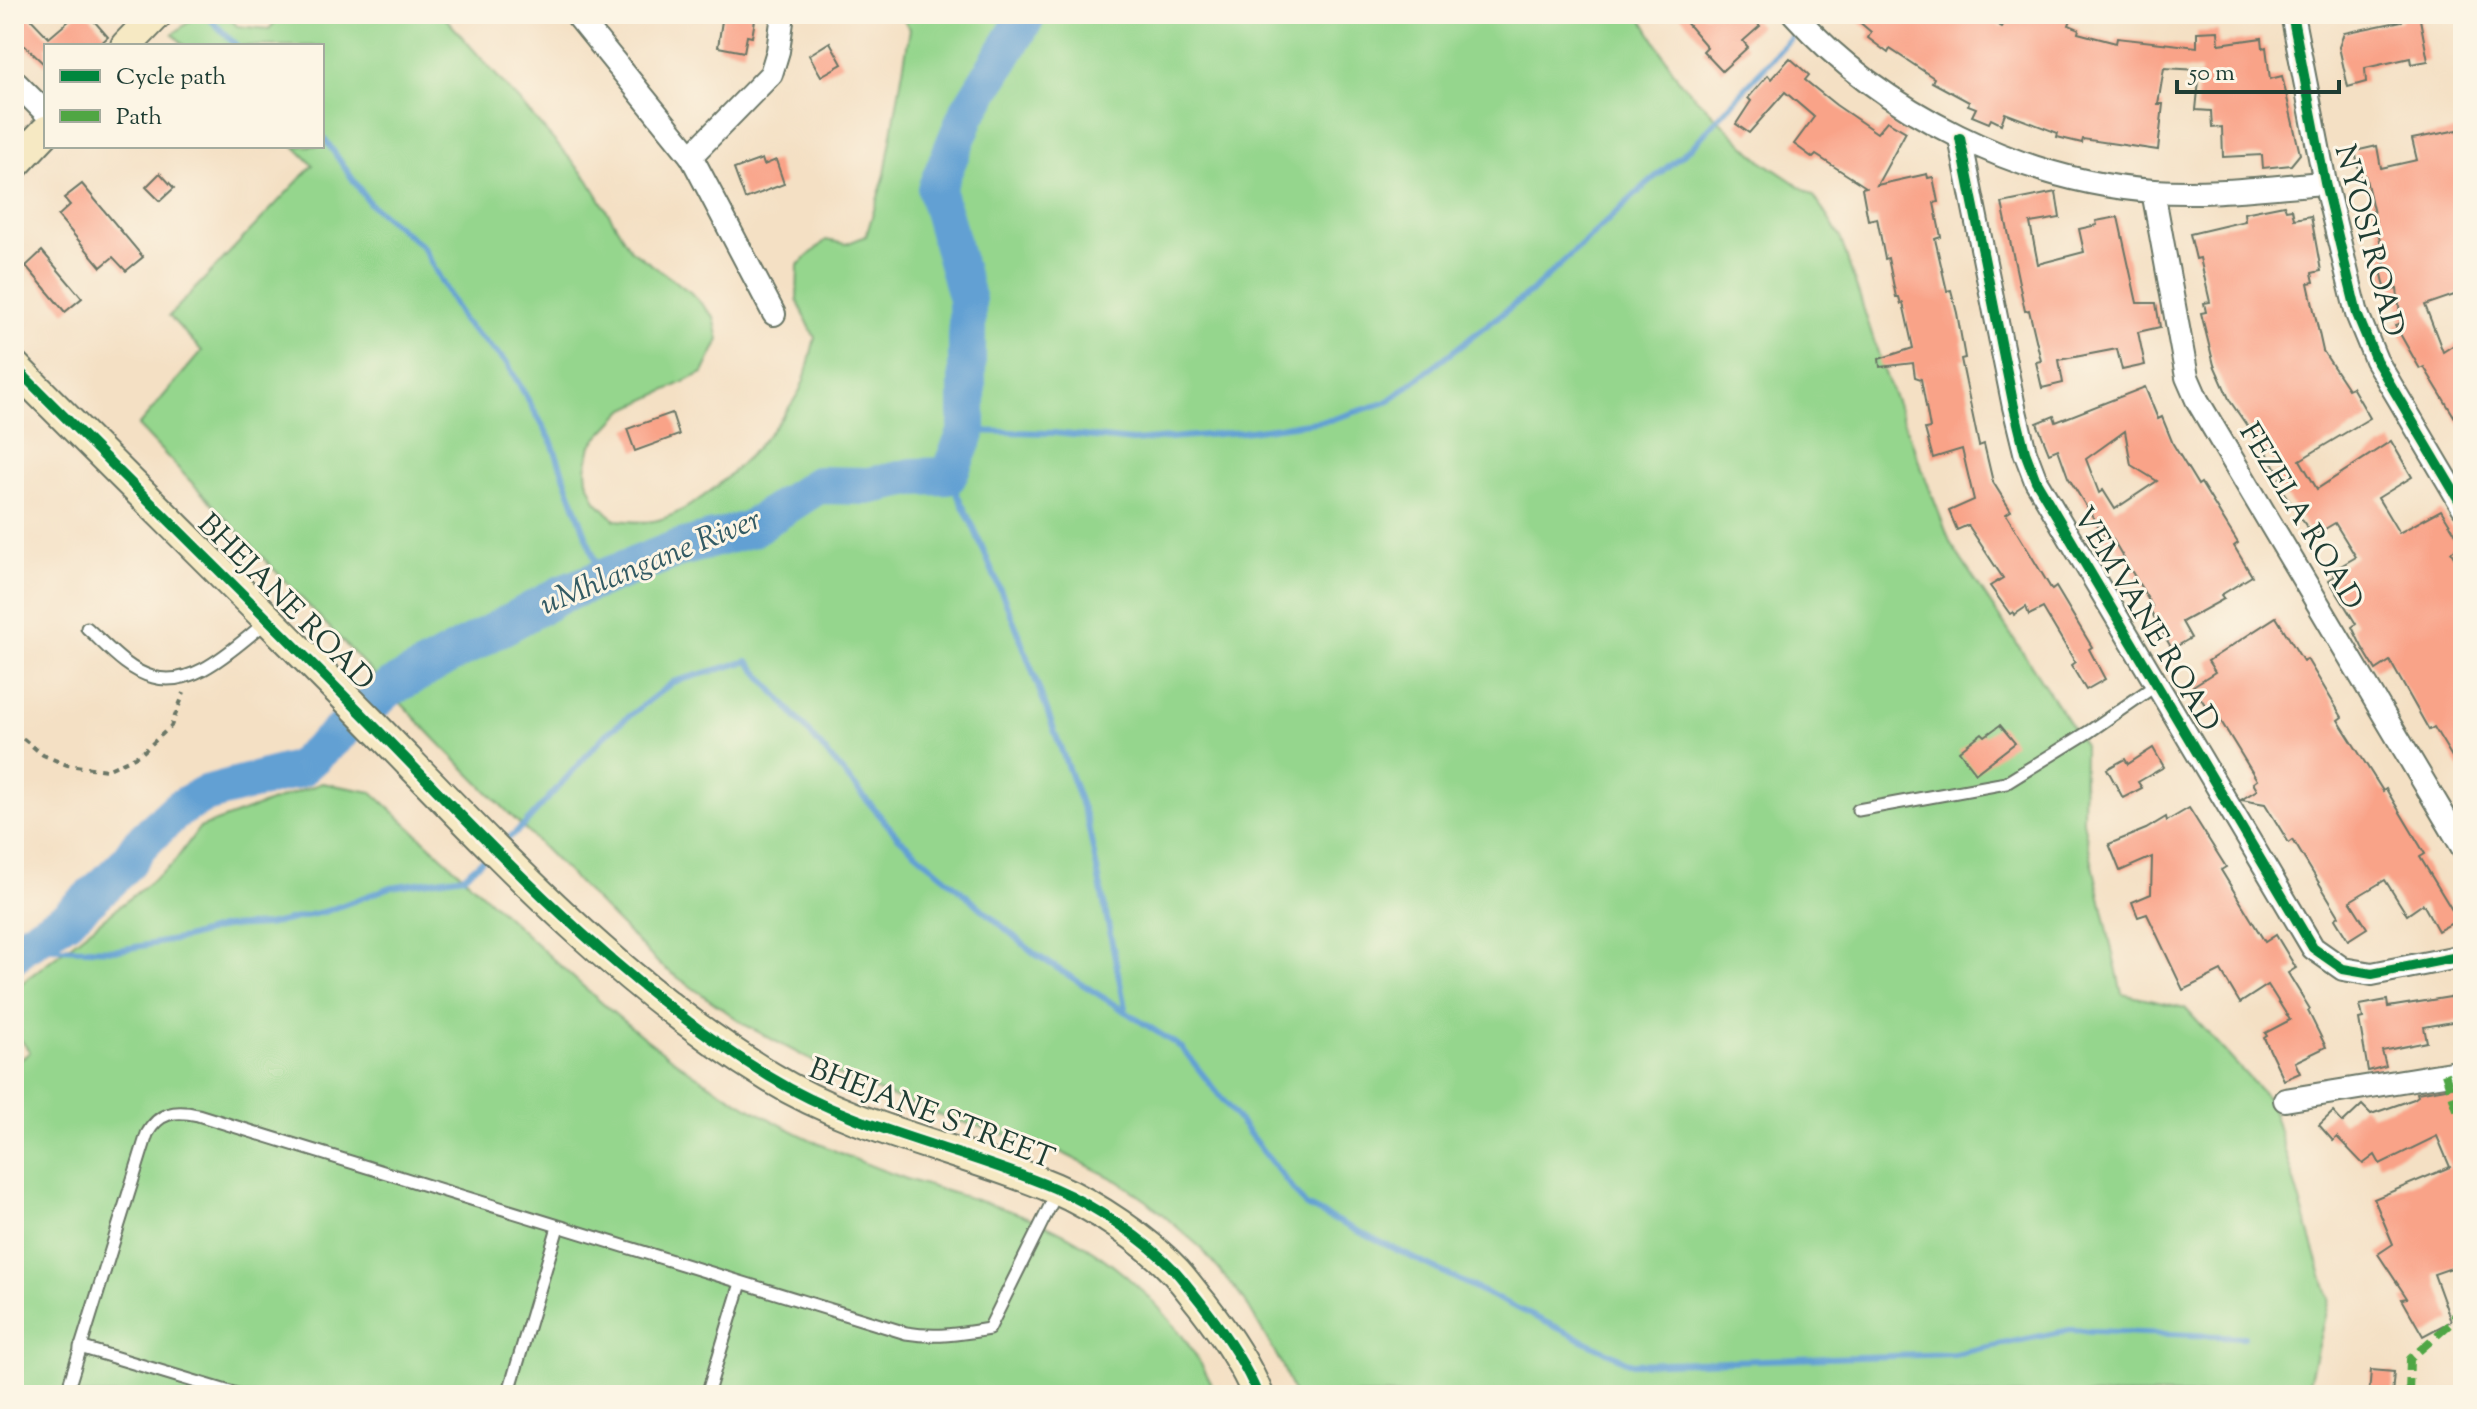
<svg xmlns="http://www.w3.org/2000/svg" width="2477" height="1409" font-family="'Sorts Mill Goudy',serif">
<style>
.green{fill:#95d68d;stroke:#5a8a60;stroke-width:2}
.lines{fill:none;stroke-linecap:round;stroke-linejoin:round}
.stream{stroke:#62a0d3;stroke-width:6}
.river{stroke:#62a0d3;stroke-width:38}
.building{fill:#f9a388;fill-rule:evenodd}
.lane-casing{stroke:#6a7666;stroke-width:15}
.street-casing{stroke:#6a7666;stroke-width:26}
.secondary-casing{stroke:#6a7666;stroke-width:34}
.path{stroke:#6a7666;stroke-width:4;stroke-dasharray:6 6;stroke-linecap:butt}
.lane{stroke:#fff;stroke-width:11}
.street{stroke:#fff;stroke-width:22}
.secondary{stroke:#f6e9c3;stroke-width:30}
.quiet{stroke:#4fa644;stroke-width:8;stroke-dasharray:16 8;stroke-linecap:butt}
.cycleway-casing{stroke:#fcf5e5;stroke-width:15}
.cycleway{stroke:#00873e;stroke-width:10}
.labels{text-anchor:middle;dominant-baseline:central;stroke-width:6;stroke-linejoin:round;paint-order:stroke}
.street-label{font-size:30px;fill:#1f3d34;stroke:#fcf5e5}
.water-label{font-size:32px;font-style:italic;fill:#335b64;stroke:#fcf5e5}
</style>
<rect width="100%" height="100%" fill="#fcf5e5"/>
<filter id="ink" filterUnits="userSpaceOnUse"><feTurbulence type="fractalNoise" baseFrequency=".0125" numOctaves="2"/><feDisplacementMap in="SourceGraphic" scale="16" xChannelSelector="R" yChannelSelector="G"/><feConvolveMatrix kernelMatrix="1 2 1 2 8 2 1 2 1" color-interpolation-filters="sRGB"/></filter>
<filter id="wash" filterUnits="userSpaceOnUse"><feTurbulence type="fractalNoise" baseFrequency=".006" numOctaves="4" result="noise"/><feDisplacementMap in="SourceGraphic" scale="32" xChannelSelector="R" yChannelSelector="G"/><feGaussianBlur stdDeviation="1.8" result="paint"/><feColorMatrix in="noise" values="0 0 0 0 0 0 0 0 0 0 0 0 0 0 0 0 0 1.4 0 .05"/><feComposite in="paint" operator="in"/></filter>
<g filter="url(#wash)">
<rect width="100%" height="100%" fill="#f4e0c4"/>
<!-- green -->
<g class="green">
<path d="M199,14H227L237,26L269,29L282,14H442L588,179L630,249L690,292L714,317L719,340L703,373L624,410L591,445L586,469L587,480L596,501L615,520C629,521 645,524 658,520C707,507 774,435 799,392C807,377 810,355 815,338L797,300L798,265L826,240L846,244L866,236L885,174L910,29L900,15L893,14H1639L1680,82L1759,159L1814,196L1840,237L1883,368L1951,544L2084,745L2083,821L2122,994L2185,1008L2270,1101L2329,1299L2306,1395H1294L1282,1365L1245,1301L1200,1247L1147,1201L1118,1181L1055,1149L942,1116L842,1077L747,1026L660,965L437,741L138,426L202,351L169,316L313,165L294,146H322V46H185L173,34Z"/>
<path d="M322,783L372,792C424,840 476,888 528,936C587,991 646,1045 716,1088C774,1124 836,1154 901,1177C941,1191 982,1200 1022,1215C1106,1246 1180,1313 1217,1395H14V1065L30,1052L14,1031V989L172,865L199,828Z"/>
</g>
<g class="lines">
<!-- stream -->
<g class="stream">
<polyline points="205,14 237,46"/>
<polyline points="322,135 370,204 423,247 463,321 507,363 551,440 602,579"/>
<polyline points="967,431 1054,433 1133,441 1242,432 1330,420 1387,402 1533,290 1649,182 1694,145 1794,34"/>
<polyline points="948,476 974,528 1017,629 1087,820 1126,1012 1182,1048 1306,1206 1632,1364 1954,1354 2070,1330 2244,1337"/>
<polyline points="502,844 525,824 606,734 673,682 748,661 899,838 1035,954 1126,1012"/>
<polyline points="20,947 119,950 185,938 224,927 267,925 327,911 391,887 464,876 487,856"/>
</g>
<!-- river -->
<polyline class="river" points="14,954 20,947 66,919 108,882 127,863 140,844 177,810 205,794 299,769 388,689 562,594 677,549 750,529 818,485 868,486 912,477 948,476 967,431 967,300 936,189 967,114 1028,14"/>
</g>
<g id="blocks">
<!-- building -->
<g class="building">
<polygon points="14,14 26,14 49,38 77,14 88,14 108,37 98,46 46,46 46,66 25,46 14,46"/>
<polygon points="723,14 752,14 751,19 755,20 752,37 747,36 744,52 718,47"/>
<polygon points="1679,14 1749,14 1760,26 1743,41 1748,47 1722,71 1703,51 1707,47"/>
<polygon points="1850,14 1978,14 2002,27 2009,14 2073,14 2069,25 2079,29 2078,33 2116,43 2117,38 2197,47 2197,32 2218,31 2219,44 2262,38 2263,48 2266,47 2270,79 2282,76 2300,154 2291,165 2263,168 2262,155 2223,157 2222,127 2212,128 2211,111 2196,110 2200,70 2164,68 2158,104 2163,104 2158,150 2083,139 2082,143 2057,137 2058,133 2005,113 2001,124 1991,119 1989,123 1972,116 1976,108 1968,105 1969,102 1932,82 1934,78 1890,49 1888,53 1868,38 1871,32"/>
<polygon points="2401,14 2419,14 2428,61 2411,64 2410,58 2365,68 2366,82 2348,87 2339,47 2344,33 2402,21"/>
<polygon points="830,42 842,64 821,76 809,55"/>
<polygon points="1790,58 1809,75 1805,80 1836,105 1877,133 1887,121 1906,132 1877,185 1927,174 1928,178 1933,177 1938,202 1934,203 1941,237 1935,239 1947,291 1951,290 1957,313 1965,358 1961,359 1979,446 1984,444 1993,482 2011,511 2006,514 2052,590 2056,587 2092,647 2089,649 2105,679 2086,690 2071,665 2075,662 2043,608 2029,615 2026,607 2014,615 2013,612 2010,614 1990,586 2003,578 1968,525 1957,530 1949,511 1974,500 1962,449 1933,458 1925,429 1930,428 1921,379 1915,377 1913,363 1880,367 1879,359 1913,348 1903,303 1901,304 1899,297 1896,297 1888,258 1885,259 1877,218 1868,220 1862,188 1866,187 1816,155 1813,158 1794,144 1814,117 1785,92 1749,133 1736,124 1751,101 1748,98 1768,75 1771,79"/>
<polygon points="2458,130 2461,145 2463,145 2463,292 2425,305 2443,352 2463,339 2463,431 2424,367 2420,369 2395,325 2401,323 2397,289 2386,291 2380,266 2385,265 2378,231 2365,175 2360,176 2355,151 2377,146 2381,168 2417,160 2412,139"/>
<polygon points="762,159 764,165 776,160 784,184 745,199 734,169"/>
<polygon points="160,173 174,188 160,201 146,187"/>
<polygon points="82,184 143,257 126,271 113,257 101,267 58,216 70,205 64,198"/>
<polygon points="2056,192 2060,218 2030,223 2038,264 2084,252 2079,229 2097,225 2096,221 2118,217 2137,303 2156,303 2160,327 2138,332 2145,365 2122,370 2117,349 2059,360 2063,383 2042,388 2036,362 2041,361 2029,310 2025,311 2002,203"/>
<polygon points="2284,205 2286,210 2292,209 2294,219 2311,216 2321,271 2312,273 2314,282 2308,283 2323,351 2348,389 2352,387 2370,418 2300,460 2317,489 2391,441 2412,477 2378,498 2399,533 2441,510 2462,544 2451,552 2463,573 2463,775 2434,727 2429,730 2390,661 2376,670 2362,647 2352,627 2356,624 2329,580 2335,576 2332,571 2356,557 2335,523 2313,536 2276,481 2282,477 2256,435 2254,436 2230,401 2214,365 2201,313 2206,312 2204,303 2210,302 2200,258 2196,259 2190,234 2245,221 2244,213"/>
<polygon points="42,251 82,298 65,312 26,266"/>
<path d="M2145,387L2158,419L2162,417L2173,444L2198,485L2201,483L2238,543L2234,546L2252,576L2221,595L2224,599L2182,622L2191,638L2172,649L2149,608L2152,606L2112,538L2107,540L2068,477L2058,449L2049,453L2037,423L2054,416L2056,422ZM2125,431L2131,465L2157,481L2115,509L2103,490L2099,493L2086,459Z"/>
<polygon points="672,413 679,435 635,451 627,429"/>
<polygon points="2276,617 2303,661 2307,659 2342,717 2338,720 2383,791 2386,789 2425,854 2420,857 2458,920 2438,931 2423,904 2407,915 2385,880 2350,901 2367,928 2348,940 2335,919 2339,916 2293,840 2289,843 2265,804 2241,800 2257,790 2253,783 2257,780 2211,705 2207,708 2193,686 2215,672 2208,661"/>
<polygon points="2000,725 2015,743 1976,773 1959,751 1982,733 1985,736"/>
<polygon points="2153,748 2164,767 2138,782 2142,788 2123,798 2107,769 2125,759 2128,764"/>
<polygon points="2189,808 2226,867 2221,870 2265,942 2276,935 2296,968 2288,973 2310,1009 2308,1011 2326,1047 2295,1062 2300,1073 2284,1080 2264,1038 2267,1036 2265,1033 2290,1020 2268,985 2240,1003 2221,971 2183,990 2147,914 2138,917 2132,902 2151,894 2152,857 2120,871 2109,844 2146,829 2166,817 2167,821"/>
<polygon points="2463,995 2463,1020 2424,1027 2427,1042 2382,1051 2386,1066 2368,1071 2359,1019 2363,1018 2360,1005 2387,1000 2388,1007"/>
<polygon points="2463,1085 2463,1264 2434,1274 2451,1321 2423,1336 2402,1299 2407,1298 2378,1254 2393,1244 2374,1199 2450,1167 2437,1136 2380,1164 2375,1155 2363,1164 2337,1137 2333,1141 2319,1125 2333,1112 2343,1123 2362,1105 2371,1114 2414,1099 2418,1096 2417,1093"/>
<polygon points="2371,1370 2394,1372 2392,1395 2369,1395"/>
</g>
</g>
</g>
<g filter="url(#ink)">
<use href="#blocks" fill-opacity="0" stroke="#6a7666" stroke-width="2"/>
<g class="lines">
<defs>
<g id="lane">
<path d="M87,628C106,645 128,671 153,677C196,689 237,644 268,621"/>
<polyline points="1858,810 2006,783 2090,731 2156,685"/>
<polyline points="80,1347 240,1395"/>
<path d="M66,1395L147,1134C159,1112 175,1110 198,1115L906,1333C936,1338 960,1334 989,1329L1058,1190"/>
<polyline points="508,1395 558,1227"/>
<polyline points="707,1395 741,1283"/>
</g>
<g id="street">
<polyline points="576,14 691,156 774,314"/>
<path d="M1794,14C1882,112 2023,182 2154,191C2211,195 2269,187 2325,183"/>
<polyline points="2292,14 2325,183 2357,314 2376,360 2463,507"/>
<polyline points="14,81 46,113"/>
<polyline points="1960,138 2014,407 2025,452 2036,481 2313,948 2343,969 2372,974 2463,956"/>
<polyline points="691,156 771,74 778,51 783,14"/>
<polyline points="2153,191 2187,377 2197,400 2463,848"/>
<polyline points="2285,1100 2463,1071"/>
</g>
<g id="secondary">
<polyline points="126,46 157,14"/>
<polyline points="14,165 46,131"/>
<path d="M14,366C134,487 256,606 376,728C499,854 619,985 770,1077C858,1131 960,1148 1054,1188C1094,1205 1146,1240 1176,1272C1185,1282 1193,1293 1202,1304C1223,1331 1245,1363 1258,1395"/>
</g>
</defs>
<!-- lane casing -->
<use href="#lane" class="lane-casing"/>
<!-- street casing -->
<use href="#street" class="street-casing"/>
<!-- secondary casing -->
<use href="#secondary" class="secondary-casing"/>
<!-- path -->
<polyline class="path" points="14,731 43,755 67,765 107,770 141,754 171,726 184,693"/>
<!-- lane -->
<use href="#lane" class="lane"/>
<!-- street -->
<use href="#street" class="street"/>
<!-- secondary -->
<use href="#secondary" class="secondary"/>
<!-- quiet -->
<g class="quiet">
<polyline points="2445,1073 2463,1128"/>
<polyline points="2409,1395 2410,1359 2452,1322 2456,1314 2463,1312"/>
</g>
<defs>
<g id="cycleway">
<polyline points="2292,14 2325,183 2357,314 2376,360 2463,507"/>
<polyline points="1960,138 2014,407 2025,452 2036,481 2313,948 2343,969 2372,974 2463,956"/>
<path d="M14,366C134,487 256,606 376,728C499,854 619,985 770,1077C858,1131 960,1148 1054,1188C1094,1205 1146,1240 1176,1272C1185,1282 1193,1293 1202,1304C1223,1331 1245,1363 1258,1395"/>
</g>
</defs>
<!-- cycleway casing -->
<use href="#cycleway" class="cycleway-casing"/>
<!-- cycleway -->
<use href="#cycleway" class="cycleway"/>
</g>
</g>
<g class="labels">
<!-- street labels -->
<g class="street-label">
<text transform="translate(2368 241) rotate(75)">NYOSI ROAD</text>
<text transform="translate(2300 517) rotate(59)">FEZELA ROAD</text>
<text transform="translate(285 603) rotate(45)">BHEJANE ROAD</text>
<text transform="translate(2145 620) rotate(59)">VEMVANE ROAD</text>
<text transform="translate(931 1115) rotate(21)">BHEJANE STREET</text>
</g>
<!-- water labels -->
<g class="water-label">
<text transform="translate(651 563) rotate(-22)">uMhlangane River</text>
</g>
</g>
<!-- margin -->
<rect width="2477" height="1409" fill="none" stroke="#fcf5e5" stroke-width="48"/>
<!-- legend -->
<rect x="44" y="44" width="280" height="104" fill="#fcf5e5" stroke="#a4ab9e" stroke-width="2"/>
<rect x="60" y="70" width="40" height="12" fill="#00873e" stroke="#a4ab9e" stroke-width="2"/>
<text x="116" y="84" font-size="24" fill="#1f3d34">Cycle path</text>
<rect x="60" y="110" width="40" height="12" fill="#4fa644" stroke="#a4ab9e" stroke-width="2"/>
<text x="116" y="124" font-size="24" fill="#1f3d34">Path</text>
<!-- scale -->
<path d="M2177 80v12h162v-12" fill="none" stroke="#1f3d34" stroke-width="4"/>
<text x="2189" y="80" font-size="24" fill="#1f3d34" stroke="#fcf5e5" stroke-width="6" paint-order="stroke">50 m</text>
</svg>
